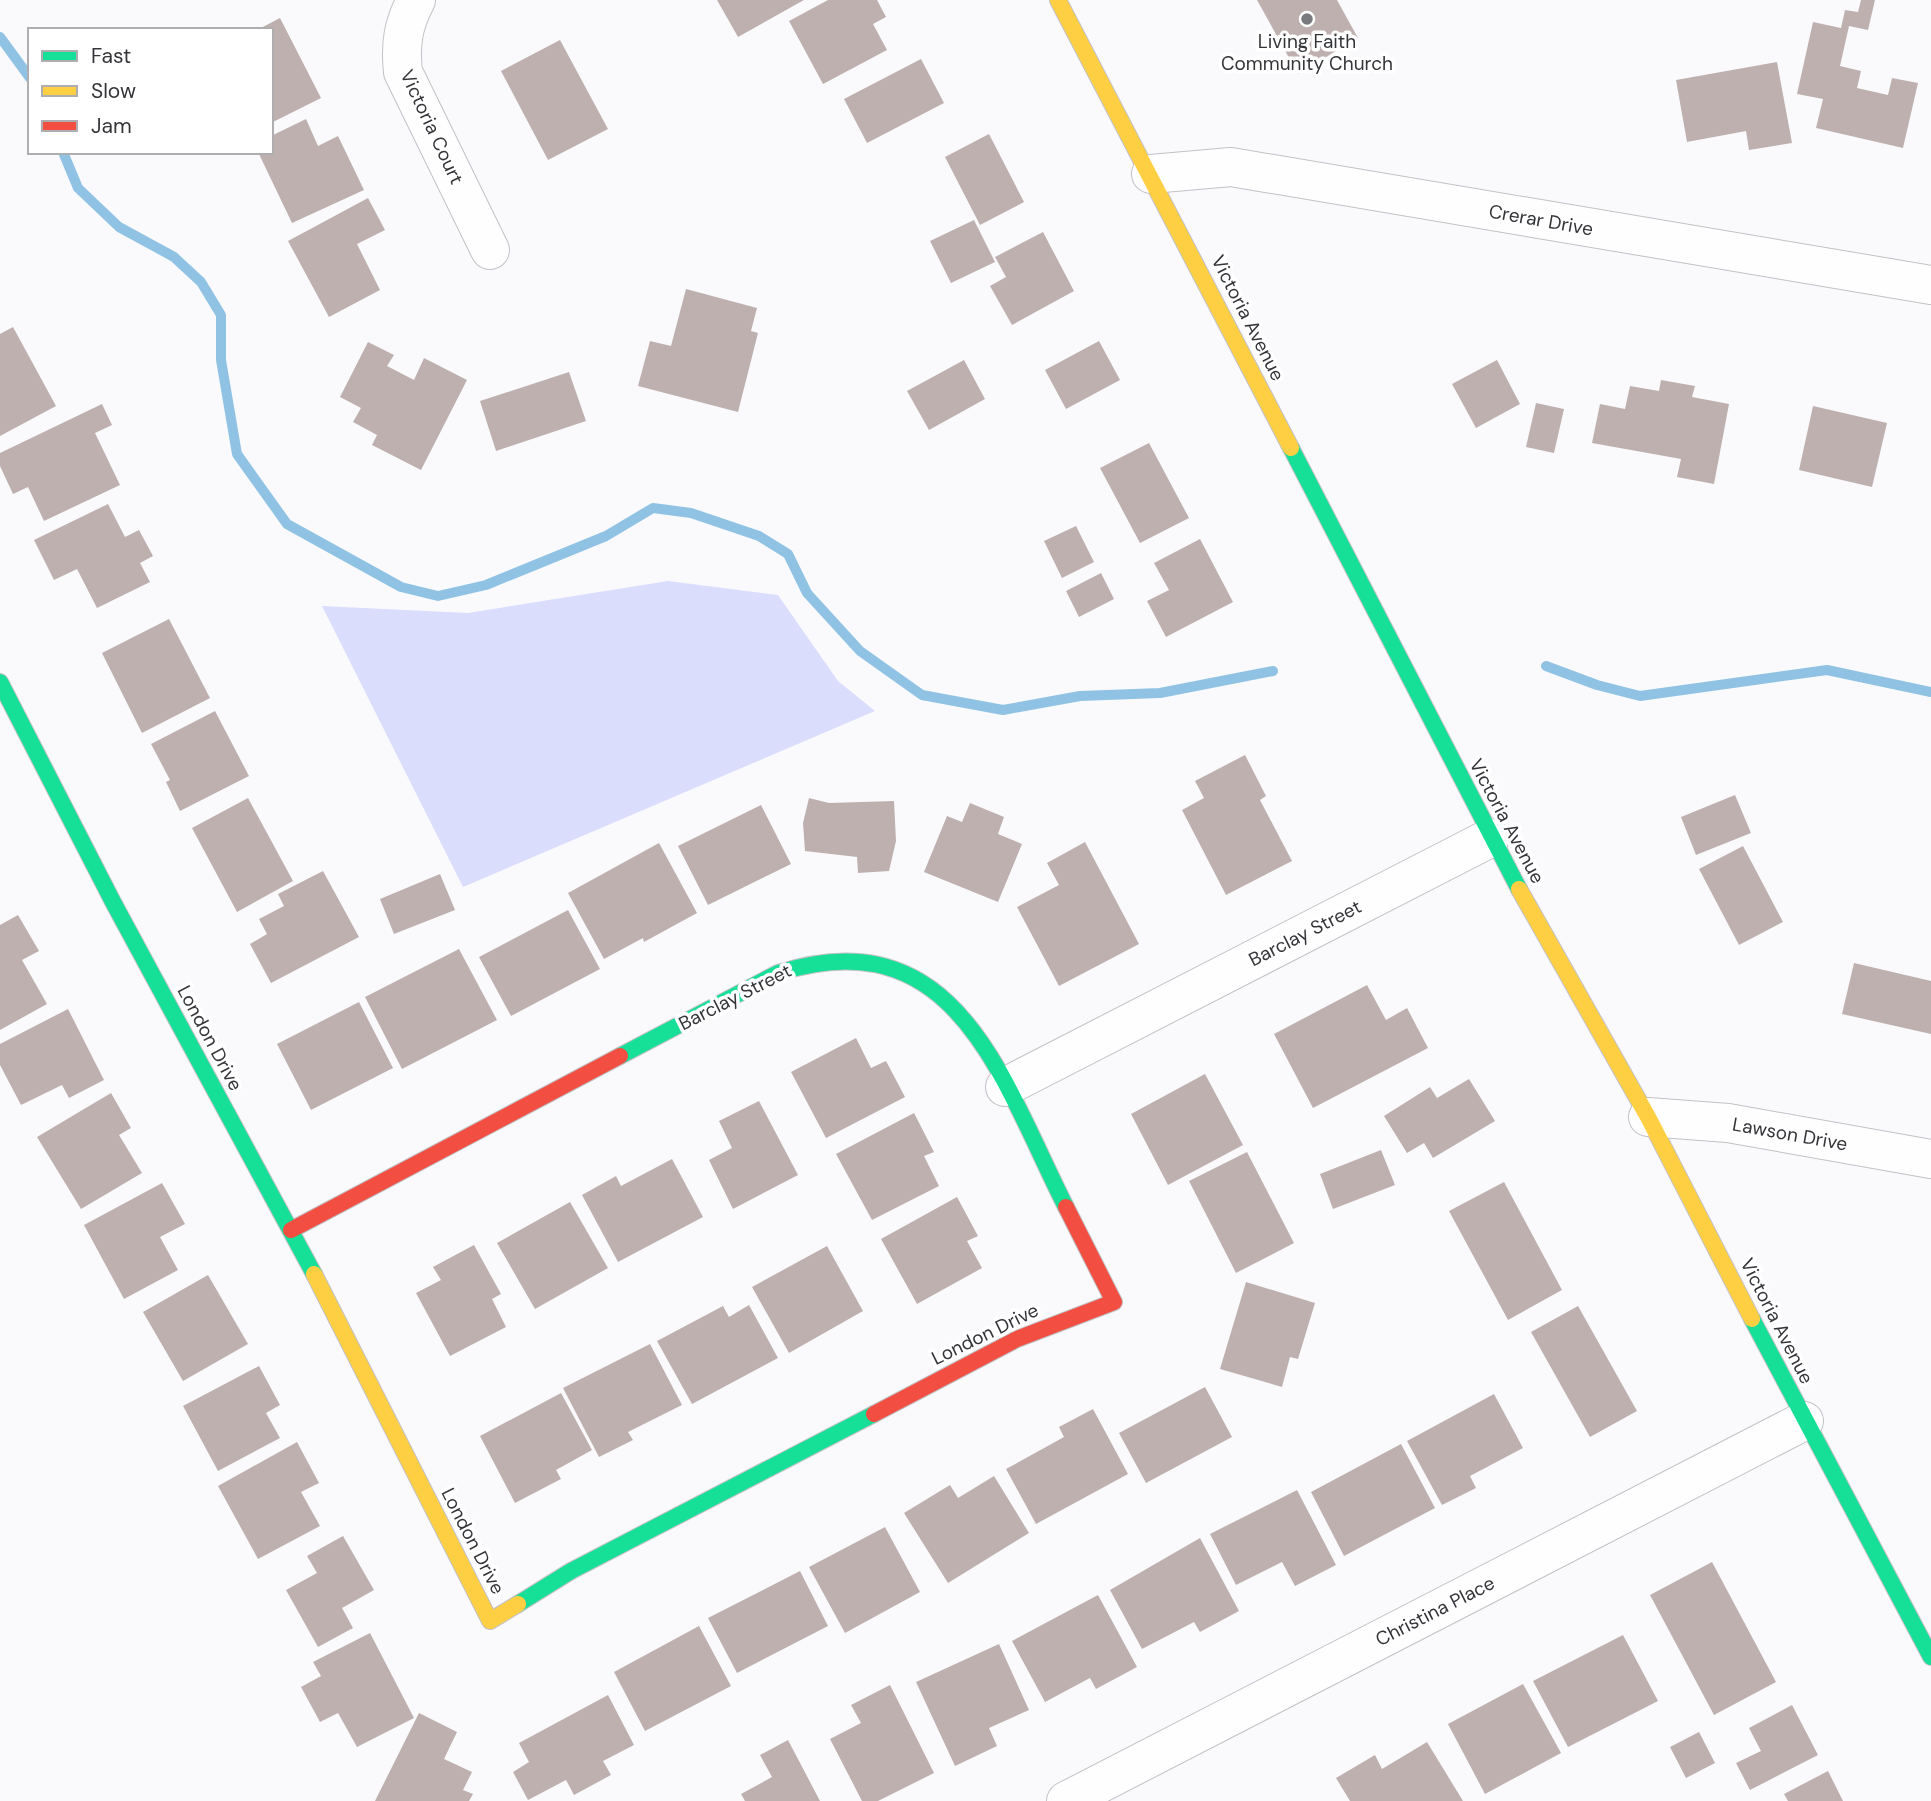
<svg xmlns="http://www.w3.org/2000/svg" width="1931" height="1801" font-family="'DM Sans',sans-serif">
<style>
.green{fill:#daddfb}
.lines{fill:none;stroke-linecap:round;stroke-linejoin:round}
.stream{stroke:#90c3e3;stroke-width:10}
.building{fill:#beb0af}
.street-casing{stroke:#c2c2c6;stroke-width:40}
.fast-casing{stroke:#c2c2c6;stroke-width:18}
.slow-casing{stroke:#c2c2c6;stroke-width:18}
.jam-casing{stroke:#c2c2c6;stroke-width:18}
.street{stroke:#fefeff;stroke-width:38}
.fast{stroke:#16e098;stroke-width:16}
.slow{stroke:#ffcf43;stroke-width:16}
.jam{stroke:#f24e42;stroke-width:16}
.poi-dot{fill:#797a7e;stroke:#fff;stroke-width:2.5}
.labels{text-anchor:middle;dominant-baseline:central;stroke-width:7;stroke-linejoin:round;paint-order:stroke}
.poi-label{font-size:19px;fill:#343539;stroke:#fff}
.street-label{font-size:19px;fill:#343539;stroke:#fff}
</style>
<rect width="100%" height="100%" fill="#fafafd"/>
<!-- green -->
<polygon class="green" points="668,581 778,595 838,681 875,711 463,887 322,606 468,613"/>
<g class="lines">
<!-- stream -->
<g class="stream">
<polyline points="0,37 30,78"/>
<polyline points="63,152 78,188 119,227 174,257 201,282 221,315 221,360 237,454 287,524 401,587 438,596 486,585 606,536 653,508 691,513 759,536 788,554 807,593 860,651 922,695 1003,710 1080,696 1160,693 1273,671"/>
<polyline points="1546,666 1597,685 1640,696 1827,670 1931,692"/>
</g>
</g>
<!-- building -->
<g class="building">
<polygon points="717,0 804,0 738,37"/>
<polygon points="828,0 877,0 886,17 873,24 887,50 823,84 789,21"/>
<polygon points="1257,0 1337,0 1358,38 1298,74"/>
<polygon points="1861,0 1875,0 1868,30 1849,26 1840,66 1861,71 1857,88 1888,95 1892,78 1918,83 1903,148 1816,128 1823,99 1797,94 1813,22 1841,28 1845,10 1858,12"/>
<polygon points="280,18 321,98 271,123 271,30 257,30"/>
<polygon points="560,40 608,129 548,160 501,71"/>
<polygon points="921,59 944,103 867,143 844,99"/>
<polygon points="1777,62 1792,143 1749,150 1746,131 1687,142 1676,80"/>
<polygon points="306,119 318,146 338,136 364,190 292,223 258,152 271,152 271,136"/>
<polygon points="989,134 1024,202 980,225 945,157"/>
<polygon points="368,198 385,230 357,244 380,290 329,317 288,241"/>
<polygon points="974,220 995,262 951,283 930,241"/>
<polygon points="1043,232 1074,291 1012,325 990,286 1006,277 995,257"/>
<polygon points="686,289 757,308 751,331 758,333 738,412 638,386 650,341 671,346"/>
<polygon points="13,327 56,406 0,436 0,334"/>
<polygon points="1099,341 1120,380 1066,409 1045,370"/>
<polygon points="368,342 394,355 387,366 414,380 424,358 467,380 421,470 372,445 377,435 353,422 361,408 340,397"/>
<polygon points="964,360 985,399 929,430 907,391"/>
<polygon points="1497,360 1520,404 1476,428 1452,384"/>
<polygon points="569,372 586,421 496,451 480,401"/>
<polygon points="1661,380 1695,386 1692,397 1729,404 1714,484 1677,477 1681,459 1592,443 1600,404 1625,409 1630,386 1659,391"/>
<polygon points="1536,403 1564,409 1554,453 1526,447"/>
<polygon points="102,404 112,425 95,433 120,485 44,521 28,487 13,494 0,466 0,453"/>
<polygon points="1813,406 1887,423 1872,487 1799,470"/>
<polygon points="1149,443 1189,518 1140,543 1100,468"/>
<polygon points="108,504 125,537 139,530 153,556 140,563 150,582 97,608 77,569 54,580 34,540"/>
<polygon points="1076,526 1094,562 1062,578 1044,541"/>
<polygon points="1200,539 1233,602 1166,637 1147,601 1169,590 1154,563"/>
<polygon points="1101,573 1114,599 1079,617 1066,591"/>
<polygon points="169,619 210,698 142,733 102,653"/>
<polygon points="215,711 249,776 180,811 166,782 170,780 151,744"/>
<polygon points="1245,755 1266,796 1260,800 1292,861 1226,895 1182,810 1204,798 1195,781"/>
<polygon points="1735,795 1751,833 1696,855 1681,817"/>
<polygon points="248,798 293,881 237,912 192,828"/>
<polygon points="809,798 829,803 894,801 896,841 889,871 858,873 857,857 805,851 803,823"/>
<polygon points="970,803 1004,817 998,834 1022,844 998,902 924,872 947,816 962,822"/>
<polygon points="761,805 791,864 708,905 678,846"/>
<polygon points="1085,842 1139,944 1059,986 1017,907 1059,885 1047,863"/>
<polygon points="659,843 697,913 644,942 643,938 604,959 568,893"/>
<polygon points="1743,846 1783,922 1739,945 1699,869"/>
<polygon points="323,871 359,937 271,983 250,944 267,934 259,919 284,906 278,894"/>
<polygon points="440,874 455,910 394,934 380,899"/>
<polygon points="568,910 600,969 511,1016 479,957"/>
<polygon points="18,915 39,951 22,960 47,1004 0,1030 0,925"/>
<polygon points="459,949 497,1020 402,1069 365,997"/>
<polygon points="1854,963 1931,981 1931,1034 1842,1014"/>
<polygon points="1367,985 1386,1020 1407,1008 1428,1048 1313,1108 1274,1034"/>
<polygon points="359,1002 393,1068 311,1110 277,1044"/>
<polygon points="68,1009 104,1080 69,1098 62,1085 21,1105 0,1065 0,1044"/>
<polygon points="856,1038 871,1068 886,1061 905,1097 826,1138 791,1072"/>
<polygon points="1205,1074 1243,1145 1168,1185 1131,1114"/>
<polygon points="1469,1079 1495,1121 1433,1158 1424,1143 1407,1153 1384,1116 1430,1087 1437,1098"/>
<polygon points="111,1093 131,1128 119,1135 142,1173 81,1209 37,1137"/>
<polygon points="759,1101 798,1175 733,1209 709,1160 732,1148 719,1121"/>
<polygon points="914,1113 934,1152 924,1156 939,1186 872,1220 836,1154"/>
<polygon points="1381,1150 1395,1185 1333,1209 1320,1174"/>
<polygon points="1247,1152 1294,1243 1236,1273 1189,1181"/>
<polygon points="672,1159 703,1217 618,1262 582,1195 616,1176 621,1186"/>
<polygon points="1504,1182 1562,1290 1508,1320 1449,1211"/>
<polygon points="162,1183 185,1224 160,1237 178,1270 124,1299 84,1225"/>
<polygon points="957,1197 978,1236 967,1241 982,1268 917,1304 881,1239"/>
<polygon points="570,1202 608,1268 535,1309 497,1243"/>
<polygon points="474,1245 501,1294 492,1299 506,1327 450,1356 416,1293 441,1280 433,1267"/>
<polygon points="827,1246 863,1311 789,1353 752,1287"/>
<polygon points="208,1275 248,1344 183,1381 143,1312"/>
<polygon points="1246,1282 1315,1303 1298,1359 1290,1357 1282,1387 1220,1369"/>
<polygon points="749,1305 778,1358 692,1404 657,1341 723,1306 729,1317"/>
<polygon points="1578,1306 1637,1411 1590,1437 1531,1332"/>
<polygon points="650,1344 682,1405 628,1432 633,1440 599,1457 563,1388"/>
<polygon points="259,1366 280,1405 266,1413 280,1438 218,1471 183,1406"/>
<polygon points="1205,1387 1232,1437 1146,1483 1119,1433"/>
<polygon points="561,1393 592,1450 556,1470 561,1479 515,1503 480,1436"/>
<polygon points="1494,1394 1523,1448 1470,1476 1476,1488 1442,1505 1407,1441"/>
<polygon points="1093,1409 1128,1474 1036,1524 1006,1469 1064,1437 1059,1427"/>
<polygon points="297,1442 319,1483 301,1492 320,1526 258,1559 218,1486"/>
<polygon points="1401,1444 1435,1508 1344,1556 1311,1492"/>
<polygon points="994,1476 1029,1533 948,1583 904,1513 950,1485 958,1498"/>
<polygon points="1297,1490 1336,1565 1295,1586 1282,1562 1236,1585 1210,1534"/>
<polygon points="885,1527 920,1592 845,1633 809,1567"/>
<polygon points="343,1536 374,1590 342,1608 353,1628 318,1647 286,1590 317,1573 307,1556"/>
<polygon points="1200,1538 1239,1611 1200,1632 1194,1622 1142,1649 1110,1590"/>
<polygon points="1712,1562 1776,1682 1714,1715 1650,1595"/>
<polygon points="800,1571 828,1626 737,1673 708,1618"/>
<polygon points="1098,1595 1137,1667 1096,1689 1090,1678 1045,1702 1012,1641"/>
<polygon points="699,1626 731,1686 645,1731 614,1672"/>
<polygon points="370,1633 414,1718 357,1747 338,1713 320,1722 301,1687 321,1676 313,1662"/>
<polygon points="1623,1635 1658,1701 1568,1747 1533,1681"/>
<polygon points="999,1644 1029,1710 989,1728 997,1746 955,1766 916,1682"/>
<polygon points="1523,1684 1561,1753 1485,1794 1448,1724"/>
<polygon points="890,1685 934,1773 878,1801 862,1801 830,1739 861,1723 851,1705"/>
<polygon points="608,1695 634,1745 603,1761 611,1775 574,1795 566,1780 528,1800 513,1772 529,1762 519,1743"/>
<polygon points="1792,1705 1818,1755 1750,1790 1736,1763 1761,1751 1749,1728"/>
<polygon points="419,1713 457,1732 444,1759 472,1772 463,1790 473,1794 469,1801 375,1801"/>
<polygon points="1699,1732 1715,1763 1686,1778 1670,1747"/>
<polygon points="788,1740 820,1801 745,1801 741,1794 772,1777 760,1755"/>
<polygon points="1427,1742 1463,1801 1350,1801 1336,1778 1375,1755 1382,1769"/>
<polygon points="1828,1771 1843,1801 1788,1801 1784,1794"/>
</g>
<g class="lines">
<defs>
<g id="street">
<path d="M416,0C403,25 400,44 403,72L490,250"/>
<polyline points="1151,174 1231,167 1931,285"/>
<polyline points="1005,1087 1490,838"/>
<polyline points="1648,1117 1728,1123 1931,1159"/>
<polyline points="1066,1801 1804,1421"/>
</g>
<g id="fast">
<polyline points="1291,448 1519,889"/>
<polyline points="0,682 113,902 314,1274"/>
<path d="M620,1056L778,973C957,916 1002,1081 1066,1207"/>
<polyline points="1752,1319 1931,1657"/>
<polyline points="518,1604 571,1571 874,1414"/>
</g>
<g id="slow">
<polyline points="1058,0 1291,448"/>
<polyline points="1519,889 1648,1117 1752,1319"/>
<polyline points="314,1274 490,1621 518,1604"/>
</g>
<g id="jam">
<polyline points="291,1230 620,1056"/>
<polyline points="874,1414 1017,1339 1114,1302 1066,1207"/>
</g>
</defs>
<!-- street casing -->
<use href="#street" class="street-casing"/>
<!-- fast casing -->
<use href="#fast" class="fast-casing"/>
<!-- slow casing -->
<use href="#slow" class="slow-casing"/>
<!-- jam casing -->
<use href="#jam" class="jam-casing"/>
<!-- street -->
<use href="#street" class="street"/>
<!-- fast -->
<use href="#fast" class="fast"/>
<!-- slow -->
<use href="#slow" class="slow"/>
<!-- jam -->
<use href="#jam" class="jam"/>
</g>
<!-- markers -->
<circle class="poi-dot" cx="1307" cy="19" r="7"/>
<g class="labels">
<!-- poi labels -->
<g class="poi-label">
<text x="1307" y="41">Living Faith<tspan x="1307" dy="22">Community Church</tspan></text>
</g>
<!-- street labels -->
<g class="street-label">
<text transform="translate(432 127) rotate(65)">Victoria Court</text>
<text transform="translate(1541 220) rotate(10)">Crerar Drive</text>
<text transform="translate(1248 318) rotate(63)">Victoria Avenue</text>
<text transform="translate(1507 821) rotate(62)">Victoria Avenue</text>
<text transform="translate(1305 933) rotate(-27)">Barclay Street</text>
<text transform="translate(735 997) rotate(-27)">Barclay Street</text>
<text transform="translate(210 1038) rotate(62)">London Drive</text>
<text transform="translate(1790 1134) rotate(10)">Lawson Drive</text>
<text transform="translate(1777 1321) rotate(63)">Victoria Avenue</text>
<text transform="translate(985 1334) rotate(-26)">London Drive</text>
<text transform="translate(473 1541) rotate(63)">London Drive</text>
<text transform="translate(1435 1611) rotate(-27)">Christina Place</text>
</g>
</g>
<!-- legend -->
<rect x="28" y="28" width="245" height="126" fill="#ffffff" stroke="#aeaeb0" stroke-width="2"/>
<rect x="42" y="51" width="35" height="10" fill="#16e098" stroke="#aeaeb0" stroke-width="2"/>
<text x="91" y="63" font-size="21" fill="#343539">Fast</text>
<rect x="42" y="86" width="35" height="10" fill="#ffcf43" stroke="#aeaeb0" stroke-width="2"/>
<text x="91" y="98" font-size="21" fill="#343539">Slow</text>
<rect x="42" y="121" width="35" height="10" fill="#f24e42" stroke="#aeaeb0" stroke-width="2"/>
<text x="91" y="133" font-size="21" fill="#343539">Jam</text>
</svg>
